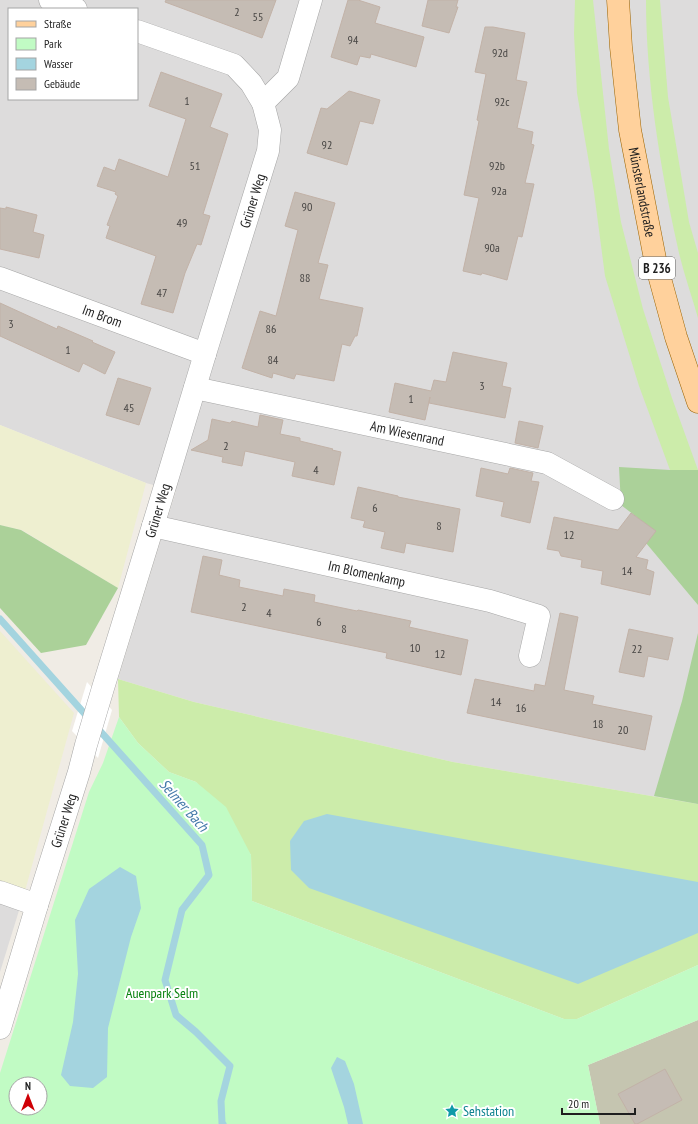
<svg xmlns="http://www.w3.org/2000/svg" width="698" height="1124" font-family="'PT Sans Narrow',sans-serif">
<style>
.residential{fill:#dddcdc;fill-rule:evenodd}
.construction{fill:#c5c5b0}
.farmland{fill:#eeefd0}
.grass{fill:#ccecaa}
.forest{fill:#abd199}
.park{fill:#c1fbc4;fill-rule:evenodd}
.water{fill:#a4d4df}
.pier{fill:#fff}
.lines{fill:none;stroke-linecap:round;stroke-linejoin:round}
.stream{stroke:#a4d4df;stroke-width:7}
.building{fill:#c5bcb4;stroke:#c2b2a7}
.minor-casing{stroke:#a6a6a6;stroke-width:23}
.major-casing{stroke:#9b6300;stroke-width:23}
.minor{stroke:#fff;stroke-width:22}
.major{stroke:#ffd19c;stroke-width:22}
.labels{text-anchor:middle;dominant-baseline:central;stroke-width:4;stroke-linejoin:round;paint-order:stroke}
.number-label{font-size:12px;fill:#484644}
.shield{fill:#fff;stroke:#626262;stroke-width:1}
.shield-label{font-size:13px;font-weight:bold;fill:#1f1f1f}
.street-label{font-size:14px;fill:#1f1f1f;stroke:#fff}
.park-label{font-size:14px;fill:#08820f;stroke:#fff}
.culture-label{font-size:14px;fill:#0d838f;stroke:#fff;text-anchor:start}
.water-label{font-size:15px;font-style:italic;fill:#457aaa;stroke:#fff}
</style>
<rect width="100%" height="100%" fill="#f0ece5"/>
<!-- residential -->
<g class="residential">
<path d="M0,0H698V804L453,762L194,702L118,679L176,491L146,483L0,425ZM9,9H137V99H9Z"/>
<polygon points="0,884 25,891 0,972"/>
</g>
<!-- construction -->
<polygon class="construction" points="698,1020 698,1124 600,1124 588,1065"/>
<!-- farmland -->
<g class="farmland">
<polygon points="0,425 146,483 118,588 22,530 0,525"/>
<polygon points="0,631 74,713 25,891 0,884"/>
</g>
<!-- grass -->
<g class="grass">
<polygon points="575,0 593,0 609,149 621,222 643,309 672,398 698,470 670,470 639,386 605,276 594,192 577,93 574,34"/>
<path d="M646,0H660L668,97L689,222L698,253V318C691,293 682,269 677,244C660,166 646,81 646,0Z"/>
<polygon points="118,679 194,702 453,762 698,804 698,965 577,1019 564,1019 252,901 251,855 196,782 169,772 138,743 119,717"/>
</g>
<!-- forest -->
<g class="forest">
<polygon points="619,467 670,470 698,470 698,605 646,543 655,531 621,505"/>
<polygon points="0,525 21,530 118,588 86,645 41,653 0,608"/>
<polygon points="698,633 698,804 654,796 682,701"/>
</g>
<!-- park -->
<path class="park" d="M119,717L138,743L169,772L196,782L226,807L251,855L252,901L564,1019H577L698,965V1020L588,1065L600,1124H0V1073L89,792L103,763ZM16,1084H40V1108H16Z"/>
<!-- water -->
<g class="water">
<polygon points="327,814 698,882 698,933 578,984 309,888 291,870 290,841 304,821"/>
<polygon points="120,867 136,876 141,908 131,937 108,1028 107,1077 93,1088 70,1086 61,1075 73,1022 78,974 75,920 89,889"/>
<polygon points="337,1057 345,1061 354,1084 363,1124 348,1124 344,1107 331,1068"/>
</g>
<!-- pier -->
<polygon class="pier" points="87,682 112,710 98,758 72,731"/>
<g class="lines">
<!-- stream -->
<polyline class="stream" points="0,619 202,845 209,875 182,910 165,980 176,1015 196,1032 230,1066 221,1101 222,1123 223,1124"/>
</g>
<!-- building -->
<g class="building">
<polygon points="166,0 276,0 262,38 165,2"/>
<polygon points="348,0 358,0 380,7 375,23 424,37 416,67 371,54 370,58 360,56 357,65 331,57"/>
<polygon points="428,0 458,0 456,7 458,7 449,33 422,26"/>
<polygon points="485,27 493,27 525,33 516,80 527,82 517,128 533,132 531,144 534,145 525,183 534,184 522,237 518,236 507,280 482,273 481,275 463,271 479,198 464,195 479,121 477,120 486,74 475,72"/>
<polygon points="161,72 222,94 210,127 228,134 203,214 210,216 201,245 197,244 185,273 173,313 141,304 156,256 106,238 110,226 107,225 118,196 115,194 116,192 97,186 104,167 115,171 119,159 168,177 186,119 149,106"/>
<polygon points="349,91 380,100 373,124 360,121 347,165 307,153 321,108 327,109"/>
<polygon points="295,192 335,203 318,263 328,265 319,299 363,308 357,336 355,336 350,346 342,344 334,381 296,374 294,379 273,373 272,378 242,368 260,311 276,316 298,230 285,226"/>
<polygon points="6,207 37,215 33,232 44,235 39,258 0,249 0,208 6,209"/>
<polygon points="0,303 57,329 58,326 93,341 92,342 115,352 105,374 83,363 79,372 0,336"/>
<polygon points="453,352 507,363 502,386 511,388 505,418 429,403 430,397 425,420 389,412 395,383 431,391 434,380 446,382"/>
<polygon points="118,378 151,388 139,425 106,415"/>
<polygon points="260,415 283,420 280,434 300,438 300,441 333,449 332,450 341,452 334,485 292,476 295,462 245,451 242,466 222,462 223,457 191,450 208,440 212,419 230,423 232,421 258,427"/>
<polygon points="519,421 543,426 538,448 515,443"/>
<polygon points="481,468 508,474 510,468 533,473 531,481 539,482 530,523 501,516 504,502 476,496"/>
<polygon points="358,487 398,496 398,497 460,509 453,552 406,543 404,553 381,548 385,532 363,527 365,521 351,518"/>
<polygon points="631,513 656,531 636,557 648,560 646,569 654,572 650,595 601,584 603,571 581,567 582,560 561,556 559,551 547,549 554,517 618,530"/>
<polygon points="203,556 222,560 219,575 240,580 239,587 283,596 284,589 315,595 314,602 357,611 358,610 411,621 409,627 468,640 461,675 386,658 387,653 191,612"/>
<polygon points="560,613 578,617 564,690 594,696 592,704 652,716 645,750 467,713 475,679 534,691 535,684 545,686"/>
<polygon points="629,629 673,638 668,660 648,656 644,677 619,672"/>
<polygon points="665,1069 682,1100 637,1124 635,1124 618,1094"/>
</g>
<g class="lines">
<defs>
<g id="minor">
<polyline points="50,0 76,9"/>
<polyline points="263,103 288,78 311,0"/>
<path id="s1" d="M0,278L205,354"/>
<path id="s2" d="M195,388L547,463L613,499"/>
<path id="s3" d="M153,526L490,601L539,616L530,656"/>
<polyline points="0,892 37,905"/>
<path id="s4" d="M0,1028L37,905L79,772L86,745L103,688L153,526L205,354L268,151L270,130L263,103L251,83L234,65L137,31"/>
</g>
<g id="major">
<path id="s5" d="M618,0L621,47L630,130L656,264L676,337L698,402"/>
</g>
</defs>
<!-- minor casing -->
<use href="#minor" class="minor-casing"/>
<!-- major casing -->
<use href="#major" class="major-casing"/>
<!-- minor -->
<use href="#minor" class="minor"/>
<!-- major -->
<use href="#major" class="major"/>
</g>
<!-- icons -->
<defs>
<symbol id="sight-bare" viewBox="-9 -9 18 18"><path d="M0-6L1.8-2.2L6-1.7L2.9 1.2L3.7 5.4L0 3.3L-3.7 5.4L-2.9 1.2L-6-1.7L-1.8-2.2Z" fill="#0f9aa8" stroke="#fff" stroke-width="2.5" paint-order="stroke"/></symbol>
</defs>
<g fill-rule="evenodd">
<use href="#sight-bare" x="442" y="1101" width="20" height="20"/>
</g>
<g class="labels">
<!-- number labels -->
<g class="number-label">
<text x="237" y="11">2</text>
<text x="258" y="16">55</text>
<text x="353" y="39">94</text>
<text x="500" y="52">92d</text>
<text x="187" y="100">1</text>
<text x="502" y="101">92c</text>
<text x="327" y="144">92</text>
<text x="195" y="165">51</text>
<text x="497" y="165">92b</text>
<text x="499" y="190">92a</text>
<text x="307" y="206">90</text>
<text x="182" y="222">49</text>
<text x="492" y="247">90a</text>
<text x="305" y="277">88</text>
<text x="162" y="292">47</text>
<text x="11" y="323">3</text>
<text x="271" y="328">86</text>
<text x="68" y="349">1</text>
<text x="273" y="359">84</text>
<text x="482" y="385">3</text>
<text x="411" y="398">1</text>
<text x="129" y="407">45</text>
<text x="226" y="445">2</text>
<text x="316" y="469">4</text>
<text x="375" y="507">6</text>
<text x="439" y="525">8</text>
<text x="569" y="534">12</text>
<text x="627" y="570">14</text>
<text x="244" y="606">2</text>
<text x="269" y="612">4</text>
<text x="319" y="621">6</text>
<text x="344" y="628">8</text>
<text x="415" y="647">10</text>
<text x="637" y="648">22</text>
<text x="440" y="653">12</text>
<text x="496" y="701">14</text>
<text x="521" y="707">16</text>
<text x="598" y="723">18</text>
<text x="623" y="729">20</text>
</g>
<!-- shield labels -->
<rect class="shield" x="639" y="257" width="36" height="22" rx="3"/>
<g class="shield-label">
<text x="657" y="268">B 236</text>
</g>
<!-- street labels -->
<g class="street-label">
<text stroke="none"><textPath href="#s5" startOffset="194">Münsterlandstraße</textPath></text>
<text stroke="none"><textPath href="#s4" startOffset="865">Grüner Weg</textPath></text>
<text stroke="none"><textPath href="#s1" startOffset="109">Im Brom</textPath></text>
<text stroke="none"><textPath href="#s2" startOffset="217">Am Wiesenrand</textPath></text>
<text stroke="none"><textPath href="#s4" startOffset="541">Grüner Weg</textPath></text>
<text stroke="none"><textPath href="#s3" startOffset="219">Im Blomenkamp</textPath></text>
<text stroke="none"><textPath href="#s4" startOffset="217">Grüner Weg</textPath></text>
</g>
<!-- park labels -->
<g class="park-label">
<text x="162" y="993">Auenpark Selm</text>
</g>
<!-- culture labels -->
<g class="culture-label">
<text x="463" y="1111">Sehstation</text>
</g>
<!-- water labels -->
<g class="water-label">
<text transform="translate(184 805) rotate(48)">Selmer Bach</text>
</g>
</g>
<!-- legend -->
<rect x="8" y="8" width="130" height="92" fill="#ffffff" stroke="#a5a5a5"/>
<rect x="16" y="21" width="20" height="6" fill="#ffd19c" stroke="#a5a5a5"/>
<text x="44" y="28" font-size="12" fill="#1f1f1f">Straße</text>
<rect x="16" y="38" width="20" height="12" fill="#c1fbc4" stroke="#a5a5a5"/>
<text x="44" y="48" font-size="12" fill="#1f1f1f">Park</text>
<rect x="16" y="58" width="20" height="12" fill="#a4d4df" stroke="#a5a5a5"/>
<text x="44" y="68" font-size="12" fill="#1f1f1f">Wasser</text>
<rect x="16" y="78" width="20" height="12" fill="#c5bcb4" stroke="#a5a5a5"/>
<text x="44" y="88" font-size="12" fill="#1f1f1f">Gebäude</text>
<!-- north arrow -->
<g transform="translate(28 1096)"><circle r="19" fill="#ffffff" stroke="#a5a5a5"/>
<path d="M0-3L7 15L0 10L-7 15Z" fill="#cf0006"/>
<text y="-6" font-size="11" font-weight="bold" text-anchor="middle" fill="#1f1f1f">N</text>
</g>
<!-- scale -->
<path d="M562 1108v6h73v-6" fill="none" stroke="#1f1f1f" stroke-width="2"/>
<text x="568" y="1108" font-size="12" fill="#1f1f1f" stroke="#ffffff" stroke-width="3" paint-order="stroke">20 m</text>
</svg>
